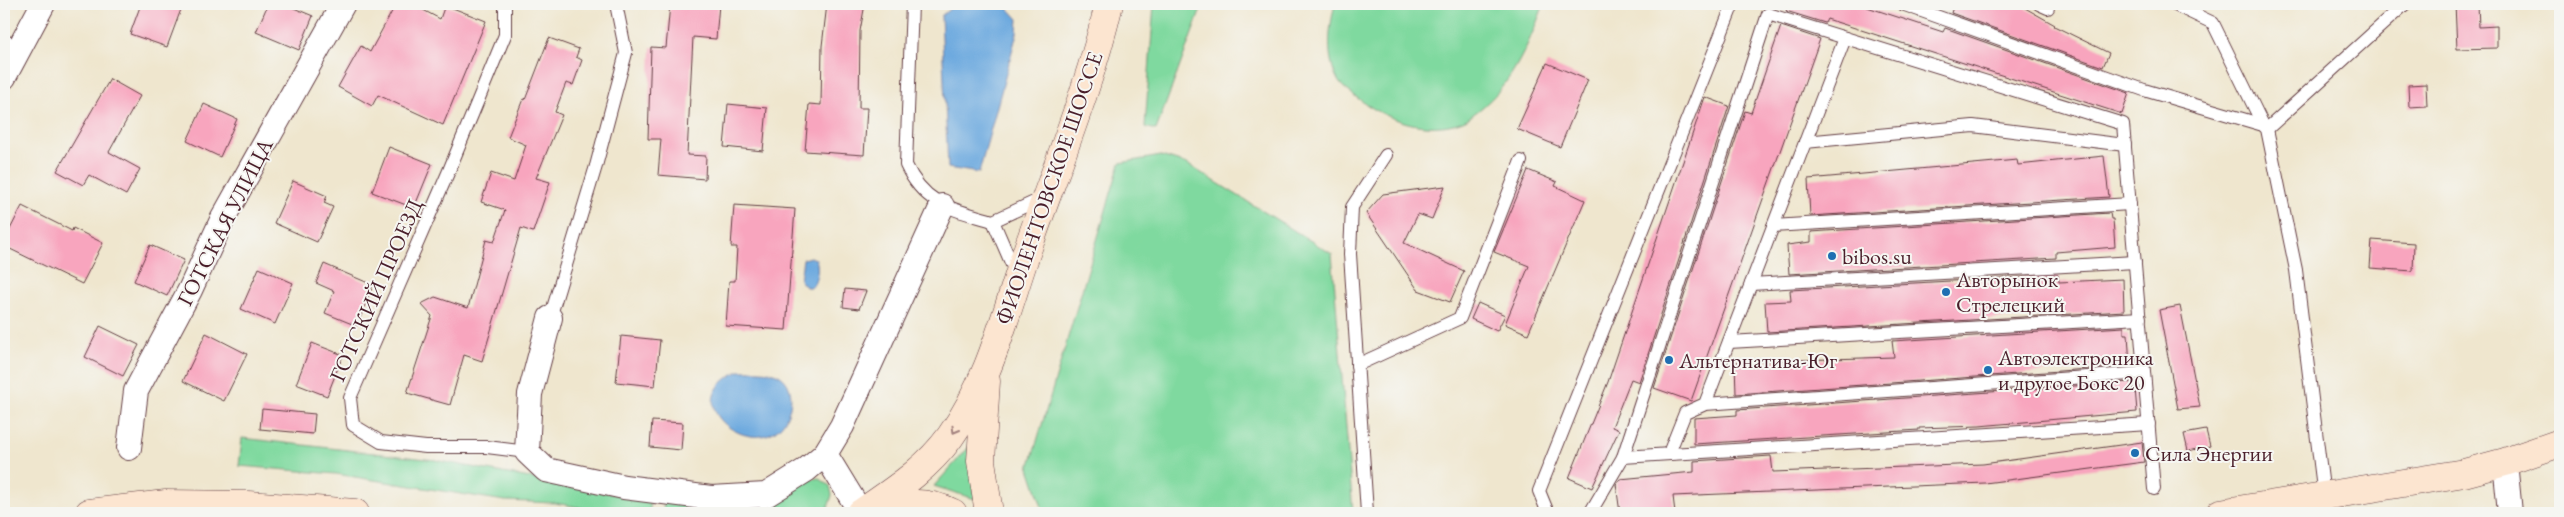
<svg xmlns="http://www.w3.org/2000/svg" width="2564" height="517" font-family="'EB Garamond',serif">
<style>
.green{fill:#7fd99f;stroke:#647c65}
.water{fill:#6eaadf;stroke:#5c6485}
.building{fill:#f8a5be}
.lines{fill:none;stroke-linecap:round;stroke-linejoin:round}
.lane-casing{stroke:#633d43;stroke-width:14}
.street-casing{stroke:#633d43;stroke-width:26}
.secondary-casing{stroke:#633d43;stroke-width:29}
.lane{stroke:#fff;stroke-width:12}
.street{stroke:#fff;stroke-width:24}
.secondary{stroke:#fce5d0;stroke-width:28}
.oneway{stroke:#a3827e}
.poi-dot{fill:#1f6fb2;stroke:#f6f6f2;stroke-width:2}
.labels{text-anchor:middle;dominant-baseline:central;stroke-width:4;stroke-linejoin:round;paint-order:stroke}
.street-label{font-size:22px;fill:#4a1f2b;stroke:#f6f6f2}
.poi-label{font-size:22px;fill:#4a1f2b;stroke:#f6f6f2;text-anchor:start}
</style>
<rect width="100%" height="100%" fill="#f6f6f2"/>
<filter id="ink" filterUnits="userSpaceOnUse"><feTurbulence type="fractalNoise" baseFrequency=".02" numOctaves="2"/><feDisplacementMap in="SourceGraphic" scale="10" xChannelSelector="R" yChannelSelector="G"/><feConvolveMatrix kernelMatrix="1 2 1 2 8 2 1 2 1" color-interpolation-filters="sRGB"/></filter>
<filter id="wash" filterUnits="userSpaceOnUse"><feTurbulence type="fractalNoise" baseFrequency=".0096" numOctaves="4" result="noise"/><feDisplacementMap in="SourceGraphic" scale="20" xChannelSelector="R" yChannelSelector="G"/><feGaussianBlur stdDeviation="1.12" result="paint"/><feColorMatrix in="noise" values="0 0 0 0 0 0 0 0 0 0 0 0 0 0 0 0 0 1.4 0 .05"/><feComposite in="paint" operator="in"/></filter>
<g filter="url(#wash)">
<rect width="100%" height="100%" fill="#efe6ce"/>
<!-- green -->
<g class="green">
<polygon points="1154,4 1203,4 1156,130 1145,127"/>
<path d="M1335,4H1544C1528,45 1514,82 1479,110C1474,113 1469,119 1463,121C1427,135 1386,120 1356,97C1351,93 1343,88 1339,82C1325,58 1329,29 1335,4Z"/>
<polygon points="1161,156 1187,164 1332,254 1353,513 1044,513 1029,468 1120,163"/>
<polygon points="242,438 435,460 650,501 650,513 611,513 555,503 505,501 336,474 239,466"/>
<polygon points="970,446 975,499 934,486"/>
<polygon points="819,478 830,486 832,495 828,508 817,513 663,513 664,499"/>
</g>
<!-- water -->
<g class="water">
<polygon points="960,4 1007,7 1018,19 1017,33 979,173 948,168 941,16 952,7"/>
<path d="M810,257L816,259C819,268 817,280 812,287H806L800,280L803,259Z"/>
<path d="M739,371C750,371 763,370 774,373C795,380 794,406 784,422C756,464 671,404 739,371Z"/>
</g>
<g id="blocks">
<!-- building -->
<g class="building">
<polygon points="141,4 183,4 167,47 130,34"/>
<polygon points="268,4 284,4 313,16 299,50 256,32"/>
<polygon points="396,4 412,4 440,19 445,5 486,21 443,125 378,95 372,106 338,87 361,46 370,52"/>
<polygon points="670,4 719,4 716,39 693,37 687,155 706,156 705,179 658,175 661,139 648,139 651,47 666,48"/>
<polygon points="827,4 865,4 860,31 859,108 867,108 864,155 805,151 809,104 821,105 822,46"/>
<polygon points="1789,4 1858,4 1943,32 1945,28 2129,93 2122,114 1827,19 1825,23 1786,11"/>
<polygon points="1954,4 2018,4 2055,25 2054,26 2109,53 2103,67 1951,13"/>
<polygon points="2455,4 2478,4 2479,27 2497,26 2497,48 2457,49"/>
<polygon points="1781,26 1820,39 1691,401 1654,388 1745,111 1751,113"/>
<polygon points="549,38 579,49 576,57 582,60 573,85 566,83 555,112 562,115 536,178 550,182 533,232 521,228 482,361 464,355 450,405 407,393 432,316 421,304 435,297 468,308 486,240 494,242 505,210 481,202 491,173 514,181 526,145 508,137 523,99 525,100"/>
<polygon points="1547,63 1588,80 1560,147 1517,129"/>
<polygon points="110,79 140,96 109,152 140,169 126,195 89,175 83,185 57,171"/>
<polygon points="2426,84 2427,106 2409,107 2408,85"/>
<polygon points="1705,97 1729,106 1639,382 1631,379 1612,427 1619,430 1592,488 1569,478 1608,382"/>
<polygon points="204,104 237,119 220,157 187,141"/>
<polygon points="728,104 767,108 763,151 724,147"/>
<polygon points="389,147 432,164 414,208 372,192"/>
<polygon points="2104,156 2109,197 1810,216 1808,179 2017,160 2018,165"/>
<polygon points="1528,170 1557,182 1555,186 1585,200 1528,334 1505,324 1529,266 1494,252"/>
<polygon points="293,181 327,196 324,203 333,207 317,242 274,223"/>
<polygon points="1445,186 1432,219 1418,214 1404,243 1464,271 1450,302 1418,290 1366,213 1383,194"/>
<polygon points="734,205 795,209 786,330 726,326 729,281 735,281 737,247 731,247"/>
<polygon points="22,206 72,231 73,228 103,243 82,284 4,246 4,241"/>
<polygon points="2110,213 2111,219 2113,219 2115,247 2056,252 2056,258 1789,274 1787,245 1811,242 1811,232"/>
<polygon points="2372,240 2414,243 2413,271 2370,268"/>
<polygon points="150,245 184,260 167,296 134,281"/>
<polygon points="324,264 373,285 357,326 325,313 334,291 316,283"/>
<polygon points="259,268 293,283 275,324 241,309"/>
<polygon points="2058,275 2059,282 2123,279 2124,311 1767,332 1765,302 1791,301 1790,290"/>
<polygon points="845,289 866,291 859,309 843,307"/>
<polygon points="1478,303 1505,315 1497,331 1471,319"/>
<polygon points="2180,306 2200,407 2178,409 2159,310"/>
<polygon points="100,326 139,345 123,376 85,357"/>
<polygon points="2124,327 2124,334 2128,334 2130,366 1736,394 1735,362 1894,357 1892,341"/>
<polygon points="206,333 247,354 224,401 183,381"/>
<polygon points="621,336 660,340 655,386 616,382"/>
<polygon points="312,343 343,355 327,396 296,384"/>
<polygon points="2131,382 2131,389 2135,388 2137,412 1979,426 1919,428 1919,430 1694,444 1694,418 1737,415 1737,410"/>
<polygon points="262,409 315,414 313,434 260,429"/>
<polygon points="652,421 683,423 681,450 650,447"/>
<polygon points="2206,430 2210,446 2188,451 2184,434"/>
<polygon points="2142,442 2144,462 1985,483 1673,496 1675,513 1620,513 1616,484 1620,479 1694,472 1694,461 1771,456 1773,472 1983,464"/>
</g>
</g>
</g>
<g filter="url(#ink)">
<use href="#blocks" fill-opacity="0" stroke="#633d43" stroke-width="1"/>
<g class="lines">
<defs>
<g id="lane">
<polyline points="505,4 505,35 448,173 350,398 353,425 381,442 426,447 487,447 527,452"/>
<path d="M912,4L906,165C925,206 953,209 993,221L1045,197"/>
<polyline points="1902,4 2144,90 2263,125 2267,129 2296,270 2324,496"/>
<polyline points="2039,4 2048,8"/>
<polyline points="2173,4 2213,23 2263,125"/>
<polyline points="4,40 19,49"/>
<polyline points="2267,129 2405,4"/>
<polyline points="1805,142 1973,126 2125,145"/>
<polyline points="993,221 1016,274"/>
<polyline points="1773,226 2130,204"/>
<polyline points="1751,284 2135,262"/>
<polyline points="550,318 596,166 626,53 616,4"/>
<polyline points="1729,342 2140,318"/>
<polyline points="1357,365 1460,318 1521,161"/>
<polyline points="1705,404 2144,373"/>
<polyline points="1669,453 1685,413 1705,404 1845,38"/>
<polyline points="1623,457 2149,424"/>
<polyline points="1367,513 1350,254 1352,207 1386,155"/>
<polyline points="1548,513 1539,491 1733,4"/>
<polyline points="1590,513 1623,457 1768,14 2123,124 2154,489"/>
</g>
<g id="street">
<polyline points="4,77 43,4"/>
<polyline points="550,318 530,394 527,452 546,470 624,487 711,498 766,495 806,470 825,454 842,426 942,206"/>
<polyline points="129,448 136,391 190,290 223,218 343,4"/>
<polyline points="825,454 861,513"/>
<polyline points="2505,462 2510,513"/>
</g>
<g id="secondary">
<polyline points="986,381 981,461 989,513"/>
<path d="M872,510C898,502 928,500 953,513"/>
<polyline points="89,513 166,504 248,505 355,513"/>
<path d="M861,513C894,490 926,470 950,437C991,380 1006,310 1029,245C1057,165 1090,86 1109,4"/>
<polyline points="2220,513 2464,473 2505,462 2560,443"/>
</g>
</defs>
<!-- lane casing -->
<use href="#lane" class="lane-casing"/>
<!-- street casing -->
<use href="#street" class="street-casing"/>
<!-- secondary casing -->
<use href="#secondary" class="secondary-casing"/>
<!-- lane -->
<use href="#lane" class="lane"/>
<!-- street -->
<use href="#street" class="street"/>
<!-- secondary -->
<use href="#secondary" class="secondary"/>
</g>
<!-- one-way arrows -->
<defs><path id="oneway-chevron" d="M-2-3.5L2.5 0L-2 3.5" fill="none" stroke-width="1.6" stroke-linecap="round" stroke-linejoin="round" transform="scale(1.25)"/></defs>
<use class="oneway" href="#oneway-chevron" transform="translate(955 430) rotate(120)"/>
</g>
<!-- markers -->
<g class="poi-dot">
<circle cx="1832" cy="256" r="5"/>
<circle cx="1946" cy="292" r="5"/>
<circle cx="1669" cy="360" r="5"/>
<circle cx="1988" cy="370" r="5"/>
<circle cx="2135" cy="453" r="5"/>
</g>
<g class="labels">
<!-- street labels -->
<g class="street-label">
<text transform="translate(1049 188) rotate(-71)">ФИОЛЕНТОВСКОЕ ШОССЕ</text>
<text transform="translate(225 222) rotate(-63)">ГОТСКАЯ УЛИЦА</text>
<text transform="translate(376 290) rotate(-66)">ГОТСКИЙ ПРОЕЗД</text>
</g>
<!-- poi labels -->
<g class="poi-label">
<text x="1842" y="256">bibos.su</text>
<text x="1956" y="279">Авторынок<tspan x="1956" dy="25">Стрелецкий</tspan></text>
<text x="1998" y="357">Автоэлектроника<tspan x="1998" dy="25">и другое Бокс 20</tspan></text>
<text x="1679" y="360">Альтернатива-Юг</text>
<text x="2145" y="453">Сила Энергии</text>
</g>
</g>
<!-- margin -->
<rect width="2564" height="517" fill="none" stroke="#f6f6f2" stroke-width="20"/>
</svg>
